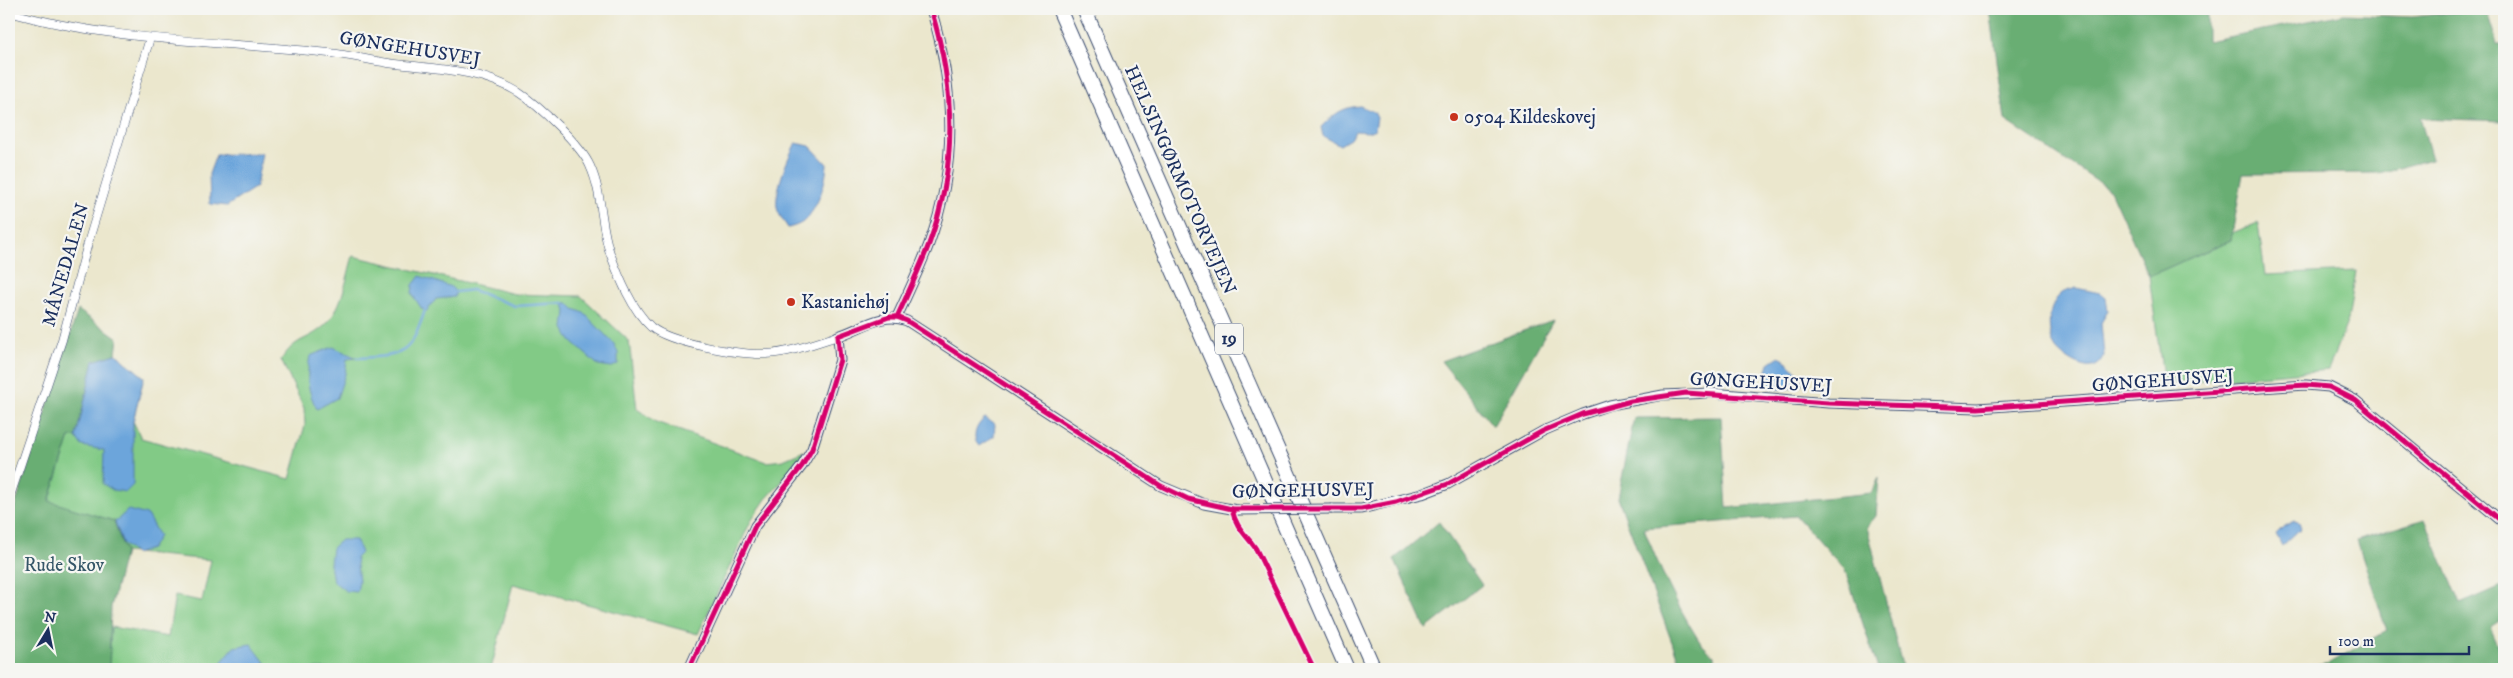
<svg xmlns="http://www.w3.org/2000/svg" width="2513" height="678" font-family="'IM FELL DW Pica',serif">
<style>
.green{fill:#82ca86;stroke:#4e7c72}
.forest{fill:#69ae73;stroke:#426e68}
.water{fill:#6ca5db;stroke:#446a9c}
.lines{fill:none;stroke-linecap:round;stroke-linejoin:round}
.stream{stroke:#6ca5db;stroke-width:2.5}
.minor-casing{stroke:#3a4b6f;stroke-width:9}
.tertiary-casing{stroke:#3a4b6f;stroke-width:11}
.motorway-casing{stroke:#3a4b6f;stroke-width:16}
.minor{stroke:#fff;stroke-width:8}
.tertiary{stroke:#fff;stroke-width:9}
.motorway{stroke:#fff;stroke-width:14}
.tertiary-bridge-casing{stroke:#3a4b6f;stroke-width:11;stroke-linecap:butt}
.tertiary-bridge{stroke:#fff;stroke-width:9}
.cycleway-casing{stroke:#f6f6f2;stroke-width:8}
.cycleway{stroke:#d6006c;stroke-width:5}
.poi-dot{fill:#c8321e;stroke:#f6f6f2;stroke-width:2}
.labels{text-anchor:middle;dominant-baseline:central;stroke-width:4.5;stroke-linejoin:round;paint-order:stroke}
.shield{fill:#f6f6f2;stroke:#5d6b8a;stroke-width:1}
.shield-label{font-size:18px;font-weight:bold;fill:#1b2f5e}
.street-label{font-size:19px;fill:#1b2f5e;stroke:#f6f6f2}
.poi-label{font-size:19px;fill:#1b2f5e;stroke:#f6f6f2;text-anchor:start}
.park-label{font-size:19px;fill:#355668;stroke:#f6f6f2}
</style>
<rect width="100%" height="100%" fill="#f6f6f2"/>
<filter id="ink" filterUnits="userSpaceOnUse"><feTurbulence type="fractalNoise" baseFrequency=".02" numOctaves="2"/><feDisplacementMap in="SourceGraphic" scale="10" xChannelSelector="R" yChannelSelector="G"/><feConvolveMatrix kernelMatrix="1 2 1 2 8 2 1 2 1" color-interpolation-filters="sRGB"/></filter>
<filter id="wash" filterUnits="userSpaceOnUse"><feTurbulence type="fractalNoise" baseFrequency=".0096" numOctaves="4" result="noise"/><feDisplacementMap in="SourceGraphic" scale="20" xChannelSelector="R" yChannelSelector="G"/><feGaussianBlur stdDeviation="1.12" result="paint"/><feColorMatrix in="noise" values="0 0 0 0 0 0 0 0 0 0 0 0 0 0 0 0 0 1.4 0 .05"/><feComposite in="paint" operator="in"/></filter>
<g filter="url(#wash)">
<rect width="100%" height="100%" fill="#ebe7cd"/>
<!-- green -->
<g class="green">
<polygon points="2258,223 2265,275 2356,271 2348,320 2328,370 2164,384 2149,276 2231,240 2232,233"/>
<path d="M353,256L515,294L581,296L629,341L637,409L656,422L766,462L783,460L804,451L798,464L766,499L751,521L698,634L513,584L491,669H109L111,627L168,637L175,596L202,601L211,560L125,552L114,521L49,502L70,437L116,354L144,377L133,421L141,438L290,479L305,425L304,408L281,360C296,337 305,342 323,327C342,311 346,279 353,256Z"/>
</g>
<!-- forest -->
<g class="forest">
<polygon points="1990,9 2207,9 2207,41 2344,14 2412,17 2486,9 2497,44 2504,44 2504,121 2420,118 2432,159 2379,173 2243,174 2231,240 2149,276 2110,190 2005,120"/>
<polygon points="78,310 118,338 116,354 94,361 76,437 70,437 49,501 114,521 125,552 111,607 109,669 9,669 9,525"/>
<polygon points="1553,320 1493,426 1441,361"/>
<path d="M1721,417L1727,508L1871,493L1879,478L1876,516L1867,527L1903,669H1878L1845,570L1796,516L1644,528C1658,566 1677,605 1698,639C1707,653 1715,650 1719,669H1682L1618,498L1634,418Z"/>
<polygon points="2425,519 2460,604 2504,585 2504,618 2490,627 2504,659 2504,669 2299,669 2329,663 2387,631 2357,540"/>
<polygon points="1439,522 1482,585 1426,629 1394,559"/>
</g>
<!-- water -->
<g class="water">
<path d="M1360,106L1374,112L1377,118L1375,129L1368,132L1355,131L1350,139L1340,145L1323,136L1321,127C1334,114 1343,107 1360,106Z"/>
<path d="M796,143L810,146L827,164C826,183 818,209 803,222C799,225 792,227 788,228C785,223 780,217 778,211C772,197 788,156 796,143Z"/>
<polygon points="262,153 256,187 227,206 210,204 209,174 216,155"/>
<polygon points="420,276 451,287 456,292 454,297 436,299 427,311 422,309 412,294 413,285"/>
<path d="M2076,288L2100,293L2106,298L2108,311L2101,323L2104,356C2102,359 2100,364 2097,365C2086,373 2063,358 2056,349C2046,334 2047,305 2061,294C2064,291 2071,290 2076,288Z"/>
<polygon points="564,303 568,303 574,309 584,313 614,344 618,353 618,364 612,367 598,365 571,341 564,328 566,312"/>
<path d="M333,347L357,358L347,359L345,374L337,398L317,409C307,391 306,376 310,356Z"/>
<polygon points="116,354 144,377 133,421 133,485 126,492 113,490 103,484 104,450 82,446 76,437 94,361"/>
<path d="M1778,357C1788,359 1802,376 1802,385C1793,388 1778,392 1769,387L1766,374L1769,363Z"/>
<path d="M985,418L995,424L994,436L979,446C971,438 976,425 985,418Z"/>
<polygon points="128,510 147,515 159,536 151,549 135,554 123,544 115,522"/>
<polygon points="2294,521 2299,522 2301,528 2282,546 2276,534 2283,527"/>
<polygon points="341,540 356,540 361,553 356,558 359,581 357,592 346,591 333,581 330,564 332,548"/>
<polygon points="251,644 270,669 216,669 234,647"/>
</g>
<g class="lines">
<!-- stream -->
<g class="stream">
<polyline points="456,292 472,290 515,306 564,303"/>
<path d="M357,358C404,356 410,356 425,310"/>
</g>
</g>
</g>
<g filter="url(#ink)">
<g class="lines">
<defs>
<g id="minor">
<path d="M9,12C113,42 222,41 329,53C349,55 368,60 388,63C432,69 478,68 518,92C538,105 581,145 590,166C603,194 600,225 610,253C619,277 632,310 651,327C670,343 740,355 766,354C790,353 815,343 838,336"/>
<polyline points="9,499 62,340 88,243 150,38"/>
</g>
<g id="tertiary">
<path d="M897,317C908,293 920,268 929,244C958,166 955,87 931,9"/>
<polyline points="1332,509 1361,509 1422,494 1448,484 1543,431 1583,414 1610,405 1663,395 1712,393 1828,403 1978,408 2306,385 2329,387 2355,400 2504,523"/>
<path d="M689,669L755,526L802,466L812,449L840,360L838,336C861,329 883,311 907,321L1161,486L1204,504L1237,510"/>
</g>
<g id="motorway">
<polyline points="1059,9 1347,669"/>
<polyline points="1084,9 1374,669"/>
</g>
</defs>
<!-- minor casing -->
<use href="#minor" class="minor-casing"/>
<!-- tertiary casing -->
<use href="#tertiary" class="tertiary-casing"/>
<!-- motorway casing -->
<use href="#motorway" class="motorway-casing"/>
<!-- minor -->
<use href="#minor" class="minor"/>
<!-- tertiary -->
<use href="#tertiary" class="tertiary"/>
<!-- motorway -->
<use href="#motorway" class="motorway"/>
<defs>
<polyline id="tertiary-bridge" points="1237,510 1332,509"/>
</defs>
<!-- tertiary-bridge casing -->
<use href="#tertiary-bridge" class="tertiary-bridge-casing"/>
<!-- tertiary-bridge -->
<use href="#tertiary-bridge" class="tertiary-bridge"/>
<defs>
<g id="cycleway">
<path d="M897,317C908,293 920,268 929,244C958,166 955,87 931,9"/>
<path d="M1232,509C1236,529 1246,534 1256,549L1314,669"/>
<polyline points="689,669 755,526 802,466 812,449 840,360 838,336 889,317 897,317 907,321 1161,486 1188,499 1232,509 1361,509 1396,502 1448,484 1543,431 1583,414 1631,401 1686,393 1828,403 1978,408 2306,385 2329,387 2355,400 2504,523"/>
</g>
</defs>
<!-- cycleway casing -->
<use href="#cycleway" class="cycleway-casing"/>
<!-- cycleway -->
<use href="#cycleway" class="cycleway"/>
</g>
</g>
<!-- markers -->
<g class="poi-dot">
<circle cx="1454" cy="117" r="5"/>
<circle cx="791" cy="302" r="5"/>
</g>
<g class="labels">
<!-- shield labels -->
<rect class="shield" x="1215" y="323.5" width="28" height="31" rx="4"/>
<g class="shield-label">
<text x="1229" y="339">19</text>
</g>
<!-- street labels -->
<g class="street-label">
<text transform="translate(410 49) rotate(9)">GØNGEHUSVEJ</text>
<text transform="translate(1180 180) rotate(66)">HELSINGØRMOTORVEJEN</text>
<text transform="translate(66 265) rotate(-74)">MÅNEDALEN</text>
<text transform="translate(2163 381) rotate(-4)">GØNGEHUSVEJ</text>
<text transform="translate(1761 383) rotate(3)">GØNGEHUSVEJ</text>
<text transform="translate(1303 491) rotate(-1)">GØNGEHUSVEJ</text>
</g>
<!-- poi labels -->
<g class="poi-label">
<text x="1464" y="117">0504 Kildeskovej</text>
<text x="801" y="302">Kastaniehøj</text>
</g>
<!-- park labels -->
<g class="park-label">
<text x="64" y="565">Rude Skov</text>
</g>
</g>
<!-- margin -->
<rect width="2513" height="678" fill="none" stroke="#f6f6f2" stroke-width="30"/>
<!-- north arrow -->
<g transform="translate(48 630) rotate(10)" stroke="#f6f6f2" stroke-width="4" paint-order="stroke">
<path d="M0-4L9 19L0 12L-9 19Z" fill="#1b2f5e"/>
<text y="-8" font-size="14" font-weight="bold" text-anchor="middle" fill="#1b2f5e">N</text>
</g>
<!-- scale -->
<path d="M2330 646v8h139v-8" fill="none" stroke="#1b2f5e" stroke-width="2.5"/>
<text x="2338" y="646" font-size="15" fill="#1b2f5e" stroke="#f6f6f2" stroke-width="4" paint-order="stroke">100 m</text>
</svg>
